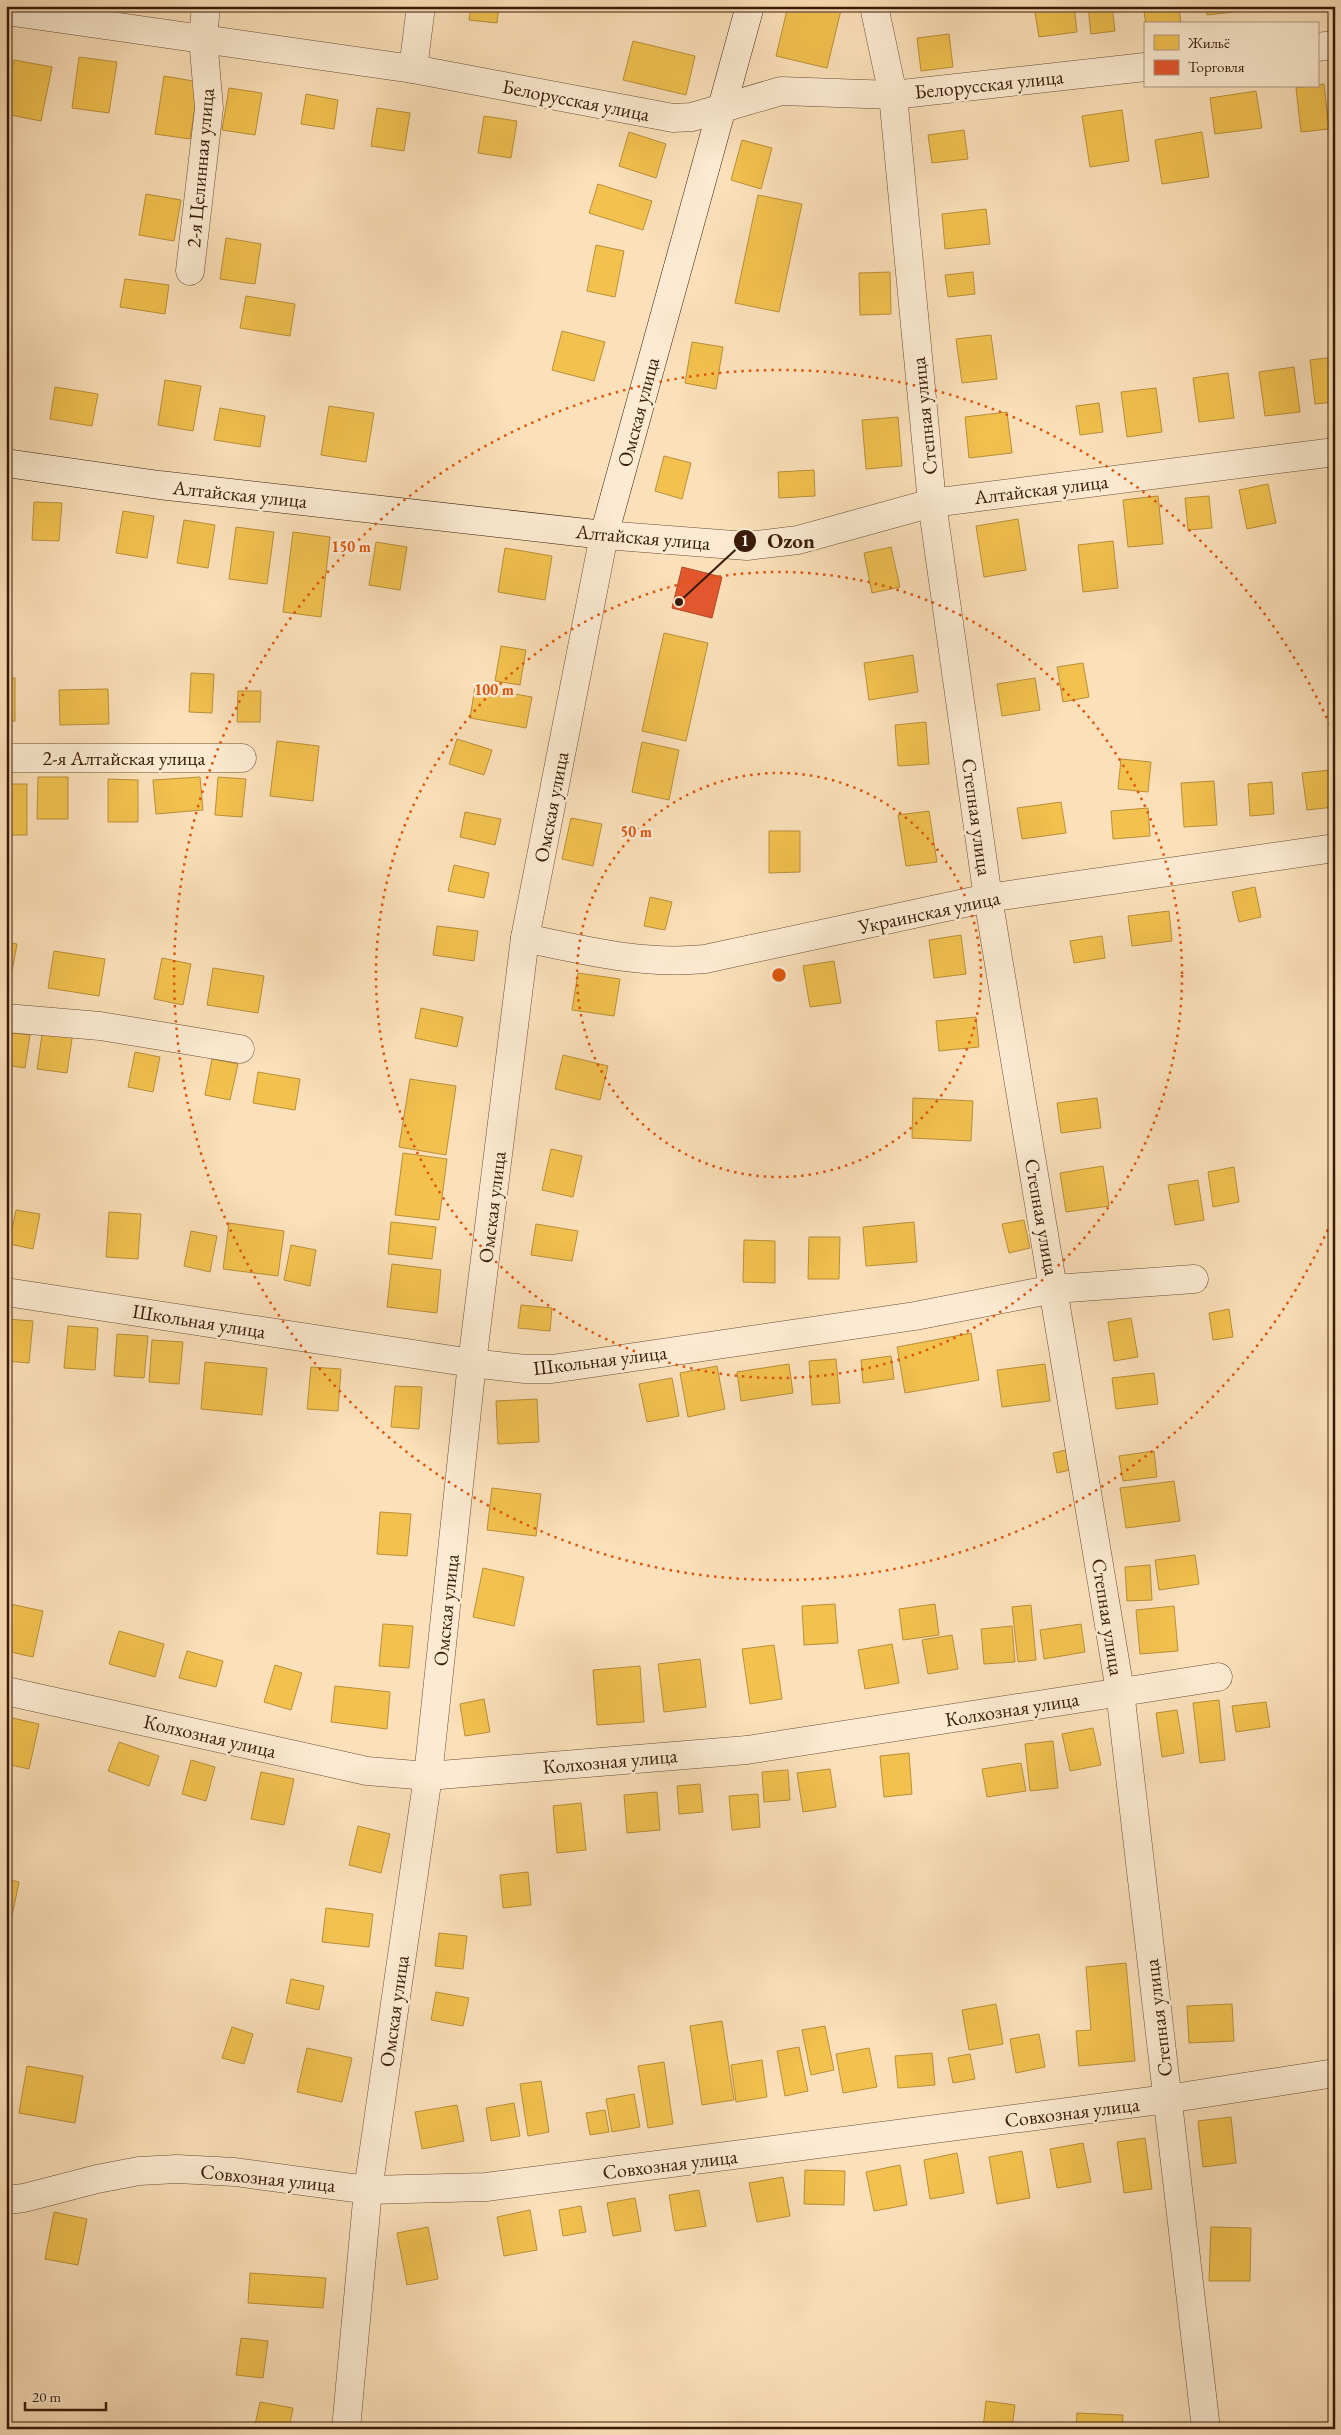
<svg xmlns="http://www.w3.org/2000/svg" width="1341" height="2435" font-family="'EB Garamond',serif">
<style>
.homes{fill:#f2c14e;stroke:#ba8f39}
.shops{fill:#e4572e;stroke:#b04522}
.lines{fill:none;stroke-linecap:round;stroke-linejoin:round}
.street-casing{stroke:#694c34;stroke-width:29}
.secondary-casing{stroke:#381a07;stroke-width:29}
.street{stroke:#fcebd2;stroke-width:28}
.secondary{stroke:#fcebd2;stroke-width:28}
.ring{fill:none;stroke:#df560c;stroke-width:2.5;stroke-dasharray:2.5 5}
.labels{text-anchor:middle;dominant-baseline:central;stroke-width:5;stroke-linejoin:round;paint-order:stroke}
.street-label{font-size:20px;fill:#381a07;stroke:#fcebd2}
.centre{fill:#df560c;stroke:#fcebd2;stroke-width:2.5}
.ring-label{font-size:15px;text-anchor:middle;font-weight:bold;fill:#df560c;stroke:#fcebd2;stroke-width:5;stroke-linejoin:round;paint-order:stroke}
.leader{fill:none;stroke:#381a07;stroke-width:2}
.callout-dot{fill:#381a07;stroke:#fcebd2;stroke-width:2}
.mark-label{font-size:15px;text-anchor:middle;font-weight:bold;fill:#fff}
.callout-label{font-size:21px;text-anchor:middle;font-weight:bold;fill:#381a07;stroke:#fcebd2;stroke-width:5;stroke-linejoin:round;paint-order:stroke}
</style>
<rect width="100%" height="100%" fill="#fbe0b9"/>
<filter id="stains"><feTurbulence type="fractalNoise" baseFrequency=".004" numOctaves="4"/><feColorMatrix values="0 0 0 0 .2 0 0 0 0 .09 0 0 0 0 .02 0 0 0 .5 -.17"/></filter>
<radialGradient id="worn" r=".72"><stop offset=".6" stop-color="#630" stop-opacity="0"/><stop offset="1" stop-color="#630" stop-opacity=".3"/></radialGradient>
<!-- homes -->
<g class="homes">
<polygon points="471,6 499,6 497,23 469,20"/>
<polygon points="788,6 842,6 827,68 776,56"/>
<polygon points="1034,6 1074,6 1077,32 1039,37"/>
<polygon points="1088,6 1112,6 1115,31 1091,34"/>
<polygon points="1143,6 1179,6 1181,24 1146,24"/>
<polygon points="1206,6 1233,6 1234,12 1207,15"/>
<polygon points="1245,6 1281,6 1281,8 1246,12"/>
<polygon points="949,34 953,67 921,71 917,38"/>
<polygon points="633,41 695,56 686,95 623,80"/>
<polygon points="79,57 117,62 109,113 72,108"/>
<polygon points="14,60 52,67 41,121 6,114 6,94"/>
<polygon points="164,76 199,82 190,139 155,134"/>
<polygon points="1324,84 1329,129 1301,132 1296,88"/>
<polygon points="229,88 262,93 255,135 222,130"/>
<polygon points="1256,91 1262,128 1215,134 1210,98"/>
<polygon points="306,94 338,100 334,129 301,124"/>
<polygon points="377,108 410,113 404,151 371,146"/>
<polygon points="1122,110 1129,161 1090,167 1082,116"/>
<polygon points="484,116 517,121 511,158 478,153"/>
<polygon points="964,130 968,159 932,163 928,135"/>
<polygon points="629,132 666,144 656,178 619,166"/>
<polygon points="1202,132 1209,177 1162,184 1155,140"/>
<polygon points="742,140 772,148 761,189 731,180"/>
<polygon points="598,184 652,201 643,230 589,213"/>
<polygon points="146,194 181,200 174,241 139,235"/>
<polygon points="758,195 802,204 779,312 735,303"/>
<polygon points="986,209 990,244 945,249 942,214"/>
<polygon points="226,238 261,244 255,284 220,279"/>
<polygon points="596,245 624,251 615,297 587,291"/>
<polygon points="890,272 891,314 860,315 859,273"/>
<polygon points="973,272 975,294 948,297 945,275"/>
<polygon points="125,279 169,285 165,314 120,307"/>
<polygon points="246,296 295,304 290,336 240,328"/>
<polygon points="562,331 605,342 594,381 552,370"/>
<polygon points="991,335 997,379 962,383 956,339"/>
<polygon points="692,342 723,347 716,389 685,383"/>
<polygon points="1335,357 1335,402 1315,404 1310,360"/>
<polygon points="1294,367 1300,412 1265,416 1259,372"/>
<polygon points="1228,373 1234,418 1199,422 1193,378"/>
<polygon points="165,380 201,386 193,431 158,425"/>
<polygon points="55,387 98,394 92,426 50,419"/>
<polygon points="1156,388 1162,432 1127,437 1121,392"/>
<polygon points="1099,403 1103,432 1080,435 1076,406"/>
<polygon points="329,406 374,413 366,462 321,455"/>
<polygon points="220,408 265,416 260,447 214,440"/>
<polygon points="1007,412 1012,453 969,458 965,417"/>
<polygon points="898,417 902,466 866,469 862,420"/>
<polygon points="664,456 691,463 682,499 655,491"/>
<polygon points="814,470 815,496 779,498 778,472"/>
<polygon points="1268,484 1276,523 1247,529 1239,490"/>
<polygon points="1158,496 1163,544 1128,547 1123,500"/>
<polygon points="1209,496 1212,528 1188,530 1185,498"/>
<polygon points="34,502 62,503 59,541 32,540"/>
<polygon points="123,511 154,516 147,558 116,553"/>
<polygon points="1018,519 1026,570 984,577 976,526"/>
<polygon points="184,520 215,525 208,568 177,563"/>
<polygon points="236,527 274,532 267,584 229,579"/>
<polygon points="293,532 330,537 321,617 283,612"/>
<polygon points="1113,541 1118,588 1083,592 1078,545"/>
<polygon points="376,542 407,547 400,590 369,585"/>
<polygon points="891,547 900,587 872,593 864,553"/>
<polygon points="505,548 552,556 545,600 498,592"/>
<polygon points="664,633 708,643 686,741 642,731"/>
<polygon points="501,646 526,650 520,685 495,681"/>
<polygon points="913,655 918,692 869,700 864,663"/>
<polygon points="1083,663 1089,697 1063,702 1057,667"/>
<polygon points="191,673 214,674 212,713 189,712"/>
<rect x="6" y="678" width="9" height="43"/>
<polygon points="1035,678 1040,710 1002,716 997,684"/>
<polygon points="475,687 532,697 526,728 470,718"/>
<polygon points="108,689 109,724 60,725 59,690"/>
<polygon points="238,691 261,691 260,722 237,722"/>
<polygon points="926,722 929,764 898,766 895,725"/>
<polygon points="457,739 492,750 484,775 449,764"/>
<polygon points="277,741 319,746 313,801 270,796"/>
<polygon points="642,742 679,750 669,800 632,792"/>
<polygon points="1121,759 1151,762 1148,792 1118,789"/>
<polygon points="1330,770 1334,807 1307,810 1302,773"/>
<polygon points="38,777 68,777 68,819 37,819"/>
<polygon points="200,777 203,810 156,814 153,780"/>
<polygon points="218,777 246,779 242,817 215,815"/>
<polygon points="108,779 138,780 138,822 108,822"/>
<polygon points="1214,781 1217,825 1184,827 1181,783"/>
<polygon points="1272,782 1274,814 1250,816 1248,784"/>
<rect x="6" y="784" width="21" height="51"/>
<polygon points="1061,802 1066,833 1022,839 1017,808"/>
<polygon points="1148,808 1150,836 1113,839 1111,811"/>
<polygon points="929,811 937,862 906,866 898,815"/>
<polygon points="465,812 501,819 495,845 460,837"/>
<polygon points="571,818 602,824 593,866 562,859"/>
<polygon points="769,831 800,831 800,872 769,873"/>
<polygon points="454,865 489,873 484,898 448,891"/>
<polygon points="1255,887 1261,917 1239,922 1232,892"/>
<polygon points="650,897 672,902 665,930 644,926"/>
<polygon points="1169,911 1172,941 1132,946 1128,916"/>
<polygon points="437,926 478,931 474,961 433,955"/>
<polygon points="961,935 966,974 934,978 929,940"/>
<polygon points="1102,936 1105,958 1074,963 1070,941"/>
<polygon points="6,942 17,944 9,988 6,988"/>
<polygon points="54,951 105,959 99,996 48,988"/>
<polygon points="162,958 191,964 183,1005 154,999"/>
<polygon points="834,961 841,1003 810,1007 803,966"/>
<polygon points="213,968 264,976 258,1013 207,1005"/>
<polygon points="578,973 620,979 614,1016 572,1010"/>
<polygon points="421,1008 463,1017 457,1047 415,1038"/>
<polygon points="976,1017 979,1047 939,1051 936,1021"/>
<polygon points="43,1028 73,1032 67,1073 37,1069"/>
<polygon points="6,1032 30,1035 25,1068 6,1065"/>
<polygon points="135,1052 160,1057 153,1092 128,1087"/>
<polygon points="563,1055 608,1066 600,1100 555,1089"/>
<polygon points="212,1059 238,1064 230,1100 205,1095"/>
<polygon points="258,1072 300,1079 295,1110 253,1103"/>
<polygon points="410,1079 456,1086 446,1155 399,1147"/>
<polygon points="913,1098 973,1101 971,1141 912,1138"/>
<polygon points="1097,1098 1101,1128 1061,1133 1057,1103"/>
<polygon points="551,1149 582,1156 573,1197 542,1190"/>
<polygon points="403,1153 447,1159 439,1220 395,1215"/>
<polygon points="1103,1166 1109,1206 1066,1212 1060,1173"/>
<polygon points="1234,1167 1239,1202 1213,1207 1208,1172"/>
<polygon points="1198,1180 1204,1220 1175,1225 1168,1185"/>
<polygon points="16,1210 40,1214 33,1249 9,1244"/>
<polygon points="109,1212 141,1214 138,1259 106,1257"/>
<polygon points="1024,1220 1030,1248 1009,1253 1002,1224"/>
<polygon points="391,1222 436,1227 432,1259 388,1254"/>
<polygon points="914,1222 917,1262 866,1266 863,1227"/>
<polygon points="229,1223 284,1231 278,1276 223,1269"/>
<polygon points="536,1224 578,1231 572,1261 531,1255"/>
<polygon points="191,1231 217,1236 210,1272 184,1266"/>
<polygon points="809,1237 840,1237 839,1279 808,1279"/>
<polygon points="744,1240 775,1241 775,1283 743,1282"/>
<polygon points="291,1245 316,1250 310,1286 284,1280"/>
<polygon points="392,1264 441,1270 437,1313 387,1307"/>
<polygon points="521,1305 552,1308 550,1331 518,1328"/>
<polygon points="1229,1309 1233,1337 1213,1340 1209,1313"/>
<polygon points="1131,1318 1138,1357 1114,1361 1108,1322"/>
<polygon points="6,1319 33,1321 29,1363 6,1361"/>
<polygon points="68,1326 98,1328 95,1370 64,1368"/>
<polygon points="971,1333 979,1380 905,1393 897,1347"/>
<polygon points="117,1334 148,1336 144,1378 114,1376"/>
<polygon points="152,1340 183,1342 179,1384 149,1382"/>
<polygon points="891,1356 894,1379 863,1383 861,1360"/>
<polygon points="836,1359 840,1403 812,1405 809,1361"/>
<polygon points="205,1362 267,1368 262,1415 201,1409"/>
<polygon points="789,1364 793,1393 741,1401 737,1372"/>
<polygon points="1045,1364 1050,1401 1002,1407 997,1370"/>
<polygon points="717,1366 725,1409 688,1417 680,1373"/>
<polygon points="311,1367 341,1369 338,1411 307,1409"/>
<polygon points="1154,1373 1158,1404 1116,1409 1112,1378"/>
<polygon points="672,1378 679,1416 647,1422 639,1384"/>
<polygon points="395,1386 422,1387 419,1429 391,1427"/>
<polygon points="537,1399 539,1442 498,1444 496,1401"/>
<polygon points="1070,1449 1074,1469 1057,1473 1053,1453"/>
<polygon points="1154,1451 1157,1477 1123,1481 1119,1456"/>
<polygon points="1174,1481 1180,1521 1126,1528 1120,1488"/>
<polygon points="492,1488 541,1494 536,1536 487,1530"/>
<polygon points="380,1512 411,1514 407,1556 377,1554"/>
<polygon points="1195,1555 1199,1584 1159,1590 1155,1560"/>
<polygon points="1150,1565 1152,1600 1127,1601 1125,1567"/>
<polygon points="483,1568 524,1577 514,1626 473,1617"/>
<polygon points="10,1604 43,1611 33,1657 6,1651 6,1620"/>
<polygon points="835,1604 838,1643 804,1645 802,1606"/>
<polygon points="935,1604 939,1635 903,1640 899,1609"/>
<polygon points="1031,1605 1036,1660 1018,1662 1012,1607"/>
<polygon points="1174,1606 1178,1651 1140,1654 1136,1610"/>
<polygon points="383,1624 413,1626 409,1668 379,1666"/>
<polygon points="1081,1624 1085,1652 1044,1659 1040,1630"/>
<polygon points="1012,1626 1015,1662 984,1664 981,1629"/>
<polygon points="119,1631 164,1644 155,1677 109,1664"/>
<polygon points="952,1635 958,1669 928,1674 922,1640"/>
<polygon points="892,1644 899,1683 865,1689 858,1650"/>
<polygon points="774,1645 782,1699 750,1704 742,1649"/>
<polygon points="187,1651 223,1661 216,1687 179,1678"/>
<polygon points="700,1659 706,1707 664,1712 658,1664"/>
<polygon points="275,1665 302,1673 291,1710 264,1702"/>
<polygon points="640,1666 644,1722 597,1725 593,1670"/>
<polygon points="335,1686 390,1692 387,1729 331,1722"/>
<polygon points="484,1699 490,1732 465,1736 460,1704"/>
<polygon points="1219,1700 1225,1760 1200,1763 1193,1703"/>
<polygon points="1266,1702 1270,1727 1236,1732 1232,1706"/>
<polygon points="1177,1710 1184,1753 1162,1757 1156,1713"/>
<polygon points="8,1717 39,1724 29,1769 6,1764"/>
<polygon points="1093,1728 1101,1765 1070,1771 1062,1734"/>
<polygon points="1053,1741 1058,1788 1030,1791 1025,1744"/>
<polygon points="119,1742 159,1756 149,1786 108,1771"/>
<polygon points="909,1753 912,1794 884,1797 880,1756"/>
<polygon points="191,1760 215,1767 206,1801 182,1794"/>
<polygon points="1021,1763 1026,1791 987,1797 982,1769"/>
<polygon points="830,1769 836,1807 803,1812 797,1773"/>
<polygon points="788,1770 790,1800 764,1802 762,1772"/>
<polygon points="261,1772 294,1779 284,1825 251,1819"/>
<polygon points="700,1784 703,1812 679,1814 677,1786"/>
<polygon points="657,1792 660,1830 627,1833 624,1795"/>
<polygon points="758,1794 760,1827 732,1830 729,1796"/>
<polygon points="581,1803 586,1850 557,1853 553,1806"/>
<polygon points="358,1826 390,1834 381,1873 349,1865"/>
<polygon points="528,1872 531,1905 503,1908 500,1875"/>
<polygon points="6,1879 19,1882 7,1940 6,1940"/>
<polygon points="326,1908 373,1914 369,1947 322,1942"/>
<polygon points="439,1933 467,1936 463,1969 435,1966"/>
<polygon points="1126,1963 1135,2061 1079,2066 1076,2031 1091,2030 1086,1967"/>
<polygon points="291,1979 324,1986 319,2010 286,2003"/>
<polygon points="436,1992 469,1998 463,2026 431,2020"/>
<polygon points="996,2004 1003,2044 969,2050 962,2010"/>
<polygon points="1232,2004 1234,2041 1189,2043 1187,2006"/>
<polygon points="722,2021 734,2100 702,2105 690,2026"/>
<polygon points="825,2026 834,2070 811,2075 802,2030"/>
<polygon points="232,2027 253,2034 244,2064 222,2058"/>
<polygon points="1039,2034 1045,2067 1016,2073 1010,2039"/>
<polygon points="799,2047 808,2091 785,2096 777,2051"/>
<polygon points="307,2048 352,2058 342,2102 297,2092"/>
<polygon points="869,2048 877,2087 843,2093 836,2054"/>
<polygon points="932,2053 935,2085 898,2088 895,2056"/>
<polygon points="970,2054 975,2079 953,2083 948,2058"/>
<polygon points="762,2060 767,2097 736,2102 731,2065"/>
<polygon points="664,2062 673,2124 648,2128 638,2066"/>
<polygon points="27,2066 83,2076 75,2123 19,2113"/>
<polygon points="541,2081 549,2132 528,2136 520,2084"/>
<polygon points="634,2094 640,2127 612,2132 606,2099"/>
<polygon points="514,2103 520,2136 491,2141 486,2108"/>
<polygon points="457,2105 464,2141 422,2149 415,2112"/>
<polygon points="605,2110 609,2132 590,2135 586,2113"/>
<polygon points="1231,2117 1236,2163 1203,2167 1198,2121"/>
<polygon points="1145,2138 1152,2189 1124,2193 1117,2142"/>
<polygon points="1083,2143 1091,2182 1057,2188 1050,2149"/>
<polygon points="1022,2151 1030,2198 997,2204 989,2157"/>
<polygon points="957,2153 964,2193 930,2199 924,2160"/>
<polygon points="900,2165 907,2205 874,2211 866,2172"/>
<polygon points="805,2170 845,2171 844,2205 804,2204"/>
<polygon points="783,2177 790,2216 757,2222 749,2183"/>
<polygon points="699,2190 706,2226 675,2231 669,2195"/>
<polygon points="635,2198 641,2231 613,2236 607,2203"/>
<polygon points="581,2206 586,2232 563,2236 559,2210"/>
<polygon points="530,2210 537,2250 504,2256 497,2217"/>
<polygon points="54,2212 87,2219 78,2265 45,2259"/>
<polygon points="428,2227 438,2279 407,2285 397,2233"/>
<polygon points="1211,2227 1251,2228 1250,2281 1209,2281"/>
<polygon points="250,2273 326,2278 323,2308 248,2303"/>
<polygon points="241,2338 268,2341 263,2378 236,2375"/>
<polygon points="986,2401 1015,2405 1012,2429 983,2429"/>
<polygon points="260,2402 293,2408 289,2429 254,2429"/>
<polygon points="1077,2413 1123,2415 1122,2429 1076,2429"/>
<polygon points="1287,2424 1288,2429 1260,2429 1260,2427"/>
</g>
<!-- shops -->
<polygon class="shops" points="682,567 722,577 712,618 672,608"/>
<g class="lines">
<defs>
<g id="street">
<polyline points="874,6 893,95 932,503 988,898 1120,1691 1206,2429"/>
<polyline points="6,11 413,69 673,118 692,117 781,91 893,95 1145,67"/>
<polyline points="1317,47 1335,45"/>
<polyline points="413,69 421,6"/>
<polyline points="190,271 209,108 203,38 206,6"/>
<polyline points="6,758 242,758"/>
<path d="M525,938C587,951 642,965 705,959L988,898L1335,848"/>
<polyline points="6,1018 100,1026 240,1049"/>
<polyline points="6,1292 472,1363 525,1369 552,1369 915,1316 1054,1289 1194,1279"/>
<polyline points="6,1691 367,1771 428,1776 747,1750 1218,1677"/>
<polyline points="6,2200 24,2198 97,2179 139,2171 177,2169 235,2172 368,2190 486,2187 1167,2099 1335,2073"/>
<polyline points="346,2429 368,2190 428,1776 472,1363 525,938 604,535 747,546 798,540 932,503 1335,452"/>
</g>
<polyline id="secondary" points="6,463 159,485 604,535 750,6"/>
</defs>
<!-- street casing -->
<use href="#street" class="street-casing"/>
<!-- secondary casing -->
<use href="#secondary" class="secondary-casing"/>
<!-- street -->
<use href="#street" class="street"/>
<!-- secondary -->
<use href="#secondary" class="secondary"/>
</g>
<!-- distance rings -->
<g class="ring">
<circle cx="779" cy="975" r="202"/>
<circle cx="779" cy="975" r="403"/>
<path d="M1334 1216A605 605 0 1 1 1334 734"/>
</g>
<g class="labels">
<!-- street labels -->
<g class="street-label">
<text transform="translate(989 84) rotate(-6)">Белорусская улица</text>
<text transform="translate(576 100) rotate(11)">Белорусская улица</text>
<text transform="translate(200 168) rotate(-85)">2-я Целинная улица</text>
<text transform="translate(638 412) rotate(-75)">Омская улица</text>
<text transform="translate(924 416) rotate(-96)">Степная улица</text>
<text transform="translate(1041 489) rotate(-7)">Алтайская улица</text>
<text transform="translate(240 494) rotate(6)">Алтайская улица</text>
<text transform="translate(643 537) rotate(5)">Алтайская улица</text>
<text x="124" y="758">2-я Алтайская улица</text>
<text transform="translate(551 807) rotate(-79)">Омская улица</text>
<text transform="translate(977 817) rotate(82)">Степная улица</text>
<text transform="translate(929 912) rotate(-12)">Украинская улица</text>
<text transform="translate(492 1207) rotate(-83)">Омская улица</text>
<text transform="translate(1042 1217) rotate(80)">Степная улица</text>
<text transform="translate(199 1321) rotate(9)">Школьная улица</text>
<text transform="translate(600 1360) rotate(-7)">Школьная улица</text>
<text transform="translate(446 1610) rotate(-84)">Омская улица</text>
<text transform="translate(1108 1617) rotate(81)">Степная улица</text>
<text transform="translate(1012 1709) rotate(-9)">Колхозная улица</text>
<text transform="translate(210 1736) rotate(13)">Колхозная улица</text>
<text transform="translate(610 1761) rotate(-5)">Колхозная улица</text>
<text transform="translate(394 2011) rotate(-82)">Омская улица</text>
<text transform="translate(1158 2018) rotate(-97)">Степная улица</text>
<text transform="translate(1072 2112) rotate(-7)">Совхозная улица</text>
<text transform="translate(670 2164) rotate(-7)">Совхозная улица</text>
<text transform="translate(268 2178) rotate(6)">Совхозная улица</text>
</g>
</g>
<circle cx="779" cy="975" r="8" class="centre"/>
<g class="ring-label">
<text x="351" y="552">150 m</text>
<text x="494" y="695">100 m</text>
<text x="636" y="837">50 m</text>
</g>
<!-- callouts -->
<path class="leader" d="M679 602L745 541"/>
<g class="callout-dot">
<circle cx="679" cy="602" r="5"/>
<circle cx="745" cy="541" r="12"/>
</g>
<g class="mark-label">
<text x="745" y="546">1</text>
</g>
<g class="callout-label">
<text x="791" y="548">Ozon</text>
</g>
<!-- margin -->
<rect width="1341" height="2435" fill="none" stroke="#fbe0b9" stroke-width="25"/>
<rect x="8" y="8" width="1326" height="2420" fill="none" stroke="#381a07" stroke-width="2.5"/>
<rect x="12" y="12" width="1316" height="2410" fill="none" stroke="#381a07"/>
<!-- legend -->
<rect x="1144" y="22" width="175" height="65" fill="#fcebd2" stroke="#ae9781"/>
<rect x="1154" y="35" width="25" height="15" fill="#f2c14e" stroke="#ae9781"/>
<text x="1188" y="48" font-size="15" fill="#381a07">Жильё</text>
<rect x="1154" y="60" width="25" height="15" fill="#e4572e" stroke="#ae9781"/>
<text x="1188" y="72" font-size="15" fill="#381a07">Торговля</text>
<!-- scale -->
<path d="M25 2402v8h81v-8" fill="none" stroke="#381a07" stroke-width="2.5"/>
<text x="32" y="2402" font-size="15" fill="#381a07" stroke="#fcebd2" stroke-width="4" paint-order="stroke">20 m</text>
<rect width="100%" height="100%" filter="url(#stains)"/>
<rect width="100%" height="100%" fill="url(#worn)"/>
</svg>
